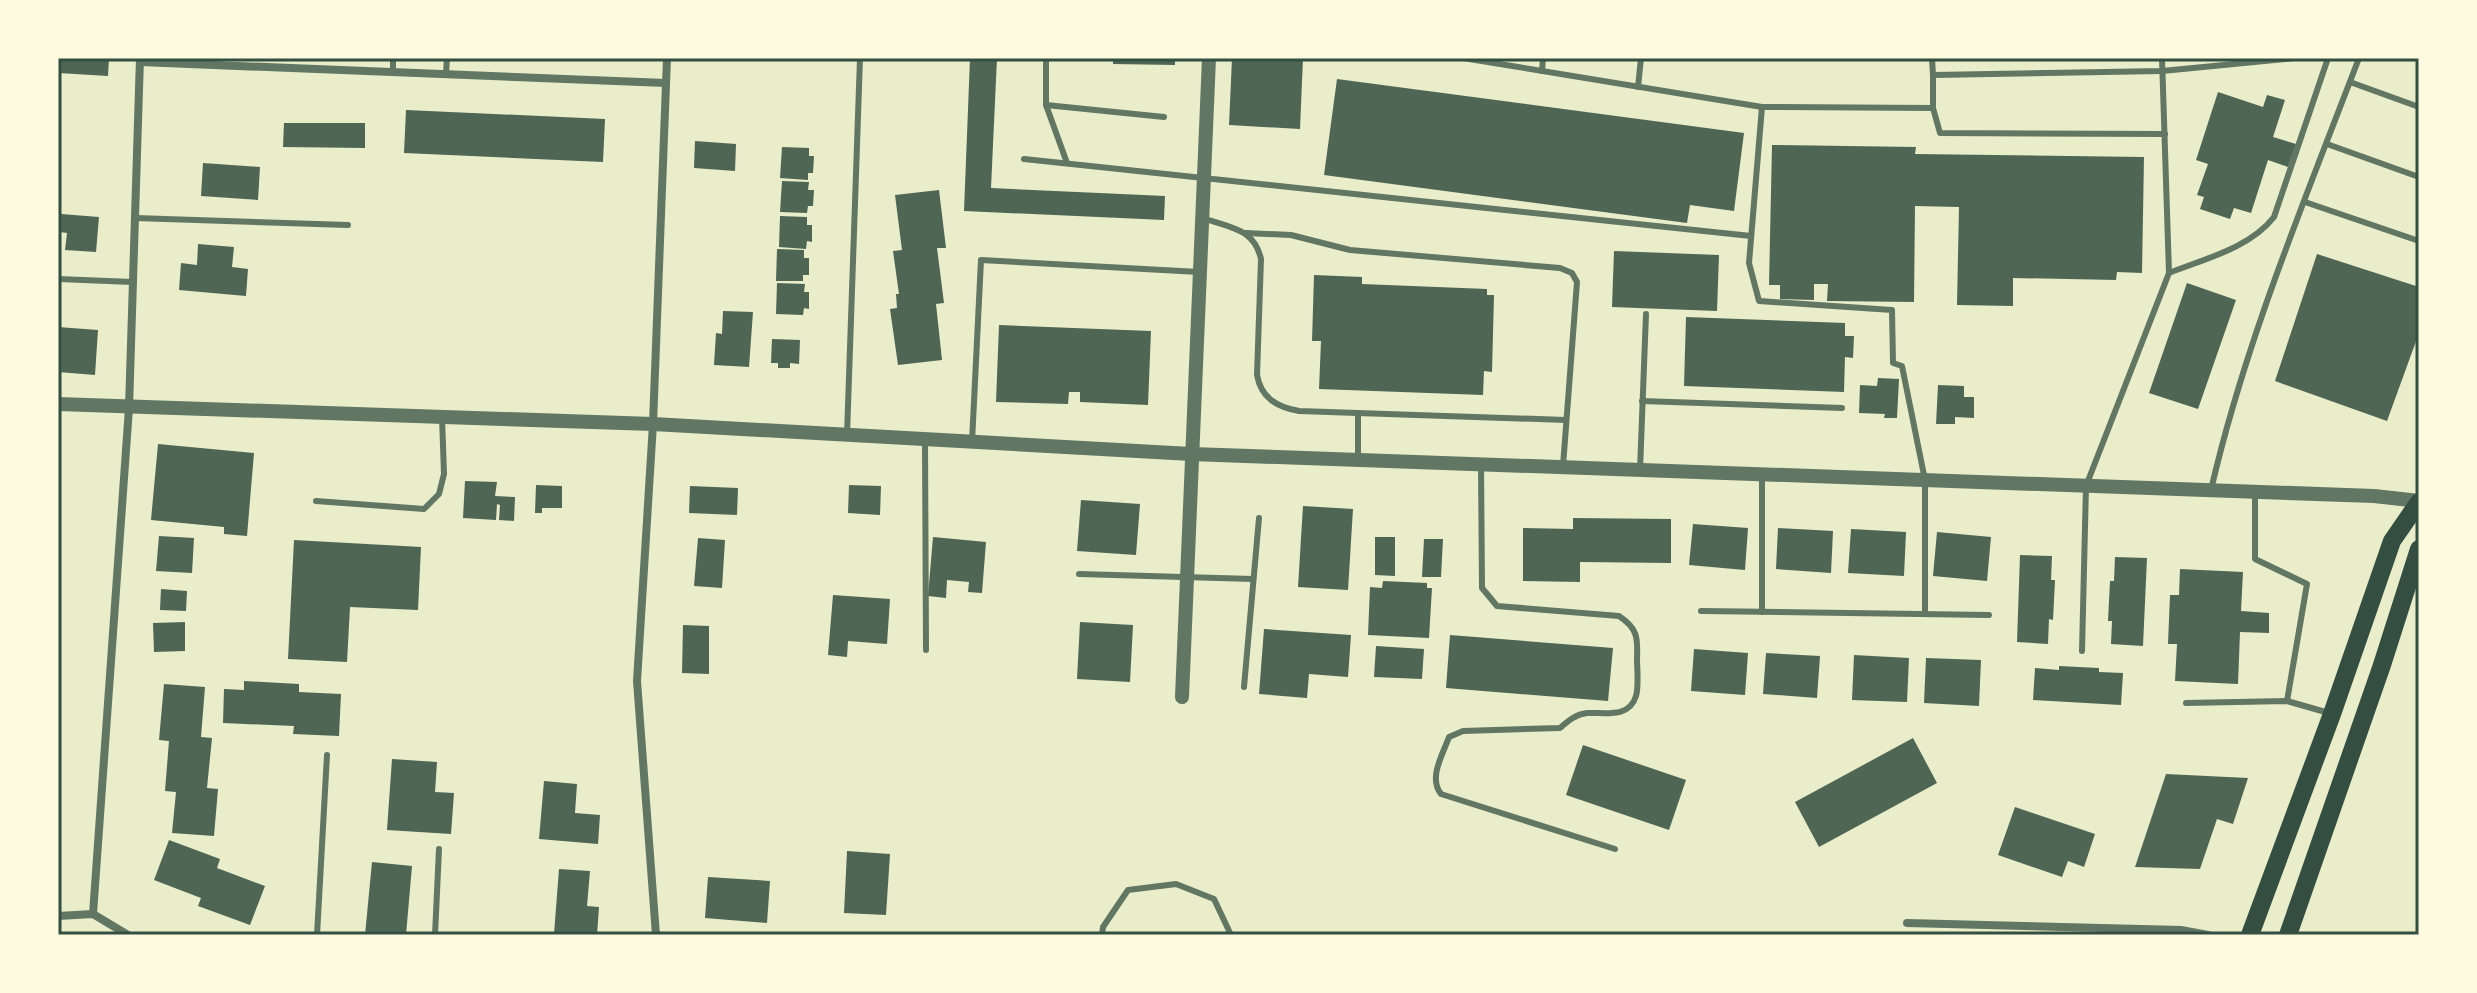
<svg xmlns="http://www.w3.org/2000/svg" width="2477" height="993" font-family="'DM Sans',sans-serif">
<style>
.building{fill:#4f6655}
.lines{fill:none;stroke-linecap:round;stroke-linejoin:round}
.service{stroke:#617663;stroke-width:6}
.minor{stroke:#617663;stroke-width:8}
.tertiary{stroke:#617663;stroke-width:14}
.primary{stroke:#344e41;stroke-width:18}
.neatline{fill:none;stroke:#344e41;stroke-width:3}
</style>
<rect width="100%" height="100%" fill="#e9edc9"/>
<!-- building -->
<g class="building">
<polygon points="58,58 109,58 108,76 58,73"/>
<polygon points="970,58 997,58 991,188 1165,196 1164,220 964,211"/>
<polygon points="1113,58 1175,58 1175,65 1113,64"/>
<polygon points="1232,58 1303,58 1300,129 1229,125"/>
<polygon points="1337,79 1744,133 1734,211 1690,205 1687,223 1324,175"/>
<polygon points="2218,92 2263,107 2267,95 2285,100 2273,137 2296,144 2288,167 2268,160 2251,213 2234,208 2230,219 2200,209 2204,197 2197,195 2208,164 2196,160"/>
<polygon points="406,110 605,119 603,162 404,153"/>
<polygon points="284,123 365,123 365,148 283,147"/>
<polygon points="695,141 736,144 735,171 694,168"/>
<polygon points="1772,145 1916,147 1915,154 2144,157 2142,273 2117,272 2116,280 2013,278 2013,306 1957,305 1959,207 1915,206 1914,302 1827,301 1828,284 1814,284 1814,300 1780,299 1780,285 1769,285"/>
<polygon points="782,147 809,148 809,156 814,156 813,173 808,173 808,180 780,178"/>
<polygon points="203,163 260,167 258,200 201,196"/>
<polygon points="782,181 809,182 808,190 814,190 813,206 808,206 807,213 780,212"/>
<polygon points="939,190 946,248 937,248 944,303 936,304 942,360 898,365 890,309 897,308 896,294 899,294 893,251 902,250 895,195"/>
<polygon points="61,214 99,217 96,252 65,250 67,233 60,232"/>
<polygon points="780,216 807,217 807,225 812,225 812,242 807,241 806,249 779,247"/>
<polygon points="198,244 234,247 232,267 248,269 246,296 179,290 181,263 197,265"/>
<polygon points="777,249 804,250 804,258 809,258 809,275 803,275 803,281 776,281"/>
<polygon points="1614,251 1719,255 1717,311 1612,307"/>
<polygon points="2317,254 2419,287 2419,333 2387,421 2275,381"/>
<polygon points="1314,275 1362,277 1362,284 1487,289 1487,295 1494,295 1492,372 1484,371 1483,395 1319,389 1321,341 1312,341"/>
<polygon points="777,283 805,284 804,292 809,292 809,309 804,308 803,315 776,314"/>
<polygon points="2187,283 2236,300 2198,409 2149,393"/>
<polygon points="723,311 753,312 749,367 714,365 716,333 722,334"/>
<polygon points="1686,317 1845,323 1845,336 1854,336 1853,358 1845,357 1844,392 1684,386"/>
<polygon points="999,325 1151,331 1148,405 1080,402 1080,392 1069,392 1068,404 996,402"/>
<polygon points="58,327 98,330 95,375 58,372"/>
<polygon points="772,339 800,340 799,364 790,363 790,368 778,368 778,363 771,363"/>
<polygon points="1878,378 1899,379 1897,418 1884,418 1885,414 1859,413 1860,385 1877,386"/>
<polygon points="1938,385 1964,386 1964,397 1974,397 1974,418 1955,417 1955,424 1936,424"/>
<polygon points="158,444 254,453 247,536 224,534 224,527 151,520"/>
<polygon points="465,481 497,482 495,496 515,497 514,521 499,520 500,505 497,504 496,520 463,518"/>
<polygon points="536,485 562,486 562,508 542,508 542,513 535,513"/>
<polygon points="849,485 881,486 880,515 848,513"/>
<polygon points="690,486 738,488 737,515 689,513"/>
<polygon points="1081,500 1140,504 1136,555 1077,551"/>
<polygon points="1303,506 1353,509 1348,590 1298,587"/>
<polygon points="1573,518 1671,519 1671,563 1580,562 1580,582 1523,581 1523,528 1573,529"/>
<polygon points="1693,524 1748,528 1745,570 1689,565"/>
<polygon points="1778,528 1833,531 1831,573 1776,569"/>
<polygon points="1851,529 1906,532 1904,576 1848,573"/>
<polygon points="1937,532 1991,537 1987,581 1933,576"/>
<polygon points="159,536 194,538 192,573 156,571"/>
<polygon points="933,537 986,542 982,593 968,592 969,582 947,580 946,598 928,596"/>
<polygon points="1375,537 1395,537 1395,576 1375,575"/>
<polygon points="698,538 725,540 722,588 694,586"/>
<polygon points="1424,539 1443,539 1441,577 1422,577"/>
<polygon points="294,540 421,547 418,610 350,607 347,662 288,659"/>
<polygon points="2020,555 2052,556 2051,580 2055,580 2053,620 2049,619 2048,644 2017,642"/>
<polygon points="2115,557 2147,558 2143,646 2111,644 2112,621 2108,621 2110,581 2114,581"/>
<polygon points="2180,569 2243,572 2241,611 2269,613 2269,633 2240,632 2238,684 2175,681 2177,644 2168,644 2170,595 2179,595"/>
<polygon points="1383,581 1427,583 1427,588 1432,588 1429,638 1368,635 1370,587 1382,588"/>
<polygon points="161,589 187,591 186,611 160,610"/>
<polygon points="833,595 890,599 887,644 848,641 847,657 828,655"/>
<polygon points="185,622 185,651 154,652 153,623"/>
<polygon points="1080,622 1133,625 1130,682 1077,679"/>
<polygon points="683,625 709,626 709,674 682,673"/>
<polygon points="1264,629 1351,635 1348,677 1309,674 1307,698 1259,694"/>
<polygon points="1450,635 1613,648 1608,701 1446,688"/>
<polygon points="1376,646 1424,649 1422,679 1374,677"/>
<polygon points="1694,649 1748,653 1745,695 1691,691"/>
<polygon points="1766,653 1820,656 1817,698 1763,694"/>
<polygon points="1854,655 1909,658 1907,702 1852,700"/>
<polygon points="1926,658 1981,660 1979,706 1924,703"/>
<polygon points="2059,666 2099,668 2099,672 2123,673 2121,705 2033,700 2035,668 2059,670"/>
<polygon points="244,681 299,684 299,692 341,694 339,736 293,734 294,726 223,723 224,689 244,690"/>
<polygon points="164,684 205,687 201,737 212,738 207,788 218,789 214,836 172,833 176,792 165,791 169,741 159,740"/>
<polygon points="1913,738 1937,783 1819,847 1795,802"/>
<polygon points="1583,745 1686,780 1669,830 1566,795"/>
<polygon points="392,759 437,762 435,792 454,793 451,834 387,830"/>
<polygon points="2166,774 2248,778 2233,824 2217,819 2200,869 2135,867"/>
<polygon points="544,781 577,784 575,813 600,815 598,844 539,839"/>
<polygon points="2015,807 2095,834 2084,867 2068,861 2062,877 1998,855"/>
<polygon points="169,840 220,859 217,868 265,886 250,925 198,906 201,898 154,880"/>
<polygon points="847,851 890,854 886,915 844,913"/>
<polygon points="372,862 412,866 406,935 365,935"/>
<polygon points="559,869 590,871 587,906 599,907 597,935 554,934"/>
<polygon points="708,877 770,881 767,923 705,918"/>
</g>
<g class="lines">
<!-- service -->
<g class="service">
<polyline points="1046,58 1046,105 1067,163"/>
<polyline points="1463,58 1762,107 1933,108 1940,133 2165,134"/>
<polyline points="1932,58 1933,75"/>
<polyline points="1542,71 1543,58"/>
<polyline points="393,72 393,58"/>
<polyline points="446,74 447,58"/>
<polyline points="2350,82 2419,107"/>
<polyline points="1638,87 1641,58"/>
<polyline points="1046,105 1164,117"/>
<polyline points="1762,107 1749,263 1759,301 1892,310 1893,363 1902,366 1925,480 1925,614"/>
<polyline points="1933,108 1933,75 2162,71 2295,58"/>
<polyline points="2327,144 2419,177"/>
<polyline points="1024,159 1751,236"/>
<polyline points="2305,202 2419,241"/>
<polyline points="135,218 348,225"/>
<path d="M1203,218C1230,228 1254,228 1261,259L1257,375C1261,398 1277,407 1299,411L1566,420"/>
<polyline points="1246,233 1291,235 1350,250 1560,268 1572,273 1577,282 1563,466"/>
<path d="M2169,273C2204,259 2250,248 2274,217L2328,58"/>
<polyline points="58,279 133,282"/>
<polyline points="1642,401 1842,408"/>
<polyline points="847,435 860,58"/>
<polyline points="925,439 926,650"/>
<polyline points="972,442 981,260 1199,272"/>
<polyline points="1358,460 1358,413"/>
<path d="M1481,464L1482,588L1497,606L1619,616C1637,628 1638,637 1637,658C1637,669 1639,686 1636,696C1629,719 1604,712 1587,713C1576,714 1568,721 1560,728L1463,731L1449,737C1443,754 1428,778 1441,794L1615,849"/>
<polyline points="1640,470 1646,314"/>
<polyline points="1762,475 1762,612"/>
<path d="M2211,490C2245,342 2305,200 2359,58"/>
<polyline points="2255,492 2255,559 2307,584 2287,701"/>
<polyline points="316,501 424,509 439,494 444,474 442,417"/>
<polyline points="1079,574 1253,579"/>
<polyline points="1701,611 1989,615"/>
<polyline points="2082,651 2086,486 2169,273 2162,58"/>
<polyline points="1244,687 1259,518"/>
<polyline points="2186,703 2287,701 2329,713"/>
<polyline points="317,935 327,755"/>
<polyline points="435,935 439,849"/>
<polyline points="1102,935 1103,927 1128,890 1176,884 1214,899 1231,935"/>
</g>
<!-- minor -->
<g class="minor">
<polyline points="140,62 666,83"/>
<polyline points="93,914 129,408 140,58"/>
<polyline points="58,916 93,914 128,935"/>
<polyline points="1907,923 2181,930 2208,935"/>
<polyline points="656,935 637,681 653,424 667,58"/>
</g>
<!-- tertiary -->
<g class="tertiary">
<polyline points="58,404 653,424 1191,454 2374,496 2419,501"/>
<polyline points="1182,697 1209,58"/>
</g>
<!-- primary -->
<g class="primary">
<polyline points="2250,935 2332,714 2392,541 2419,502"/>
<polyline points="2288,935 2382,665 2419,549"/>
</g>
</g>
<!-- border -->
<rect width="2477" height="993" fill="none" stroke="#fefae0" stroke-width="120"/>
<rect x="60" y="60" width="2357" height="873" class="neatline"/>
</svg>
